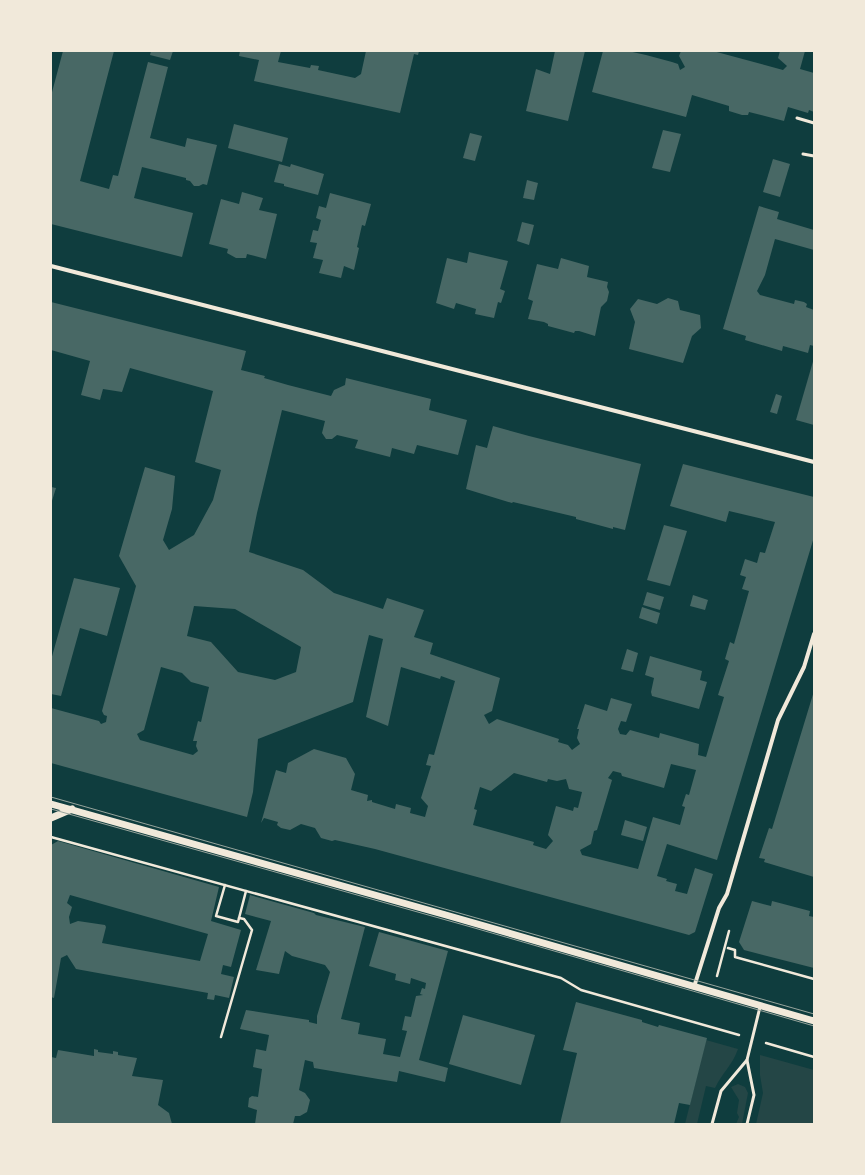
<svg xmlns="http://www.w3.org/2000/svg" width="865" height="1175" font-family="Manrope,sans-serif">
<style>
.green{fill:#244646}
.building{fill:#486865;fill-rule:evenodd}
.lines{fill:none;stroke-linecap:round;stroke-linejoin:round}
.path{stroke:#f1e9da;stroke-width:2.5}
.service{stroke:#f1e9da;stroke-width:3}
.minor{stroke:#f1e9da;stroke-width:4}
.tertiary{stroke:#f1e9da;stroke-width:7}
.tram{stroke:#97a49c;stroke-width:1}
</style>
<rect width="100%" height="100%" fill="#0f3d3e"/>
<!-- green -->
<g class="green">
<path d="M706,1040L738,1049C732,1066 722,1073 715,1088L706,1086L697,1124H685Z"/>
<polygon points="760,1055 814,1070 814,1124 756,1124 763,1093 760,1075"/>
<polygon points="738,1084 745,1087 748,1093 742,1124 736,1124 739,1117 737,1113 739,1100 731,1087"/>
</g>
<!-- building -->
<g class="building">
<polygon points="63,51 114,51 80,181 109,189 113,175 118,176 148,62 168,67 150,138 185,147 187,138 217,145 207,185 203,184 199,186 194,186 190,181 186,180 186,178 142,167 134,198 193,213 182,257 51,224 51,96"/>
<polygon points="151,51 173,51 170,60 150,55"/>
<polygon points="240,51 281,51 278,62 310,68 311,65 319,66 318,70 355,78 361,74 366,51 419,51 418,55 414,54 400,113 254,81 259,60 239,56"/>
<polygon points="555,51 585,51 568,121 526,111 536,69 550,74"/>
<polygon points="603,51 628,51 646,55 672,62 678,64 680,70 685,67 679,56 681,51 713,51 783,70 787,66 778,58 780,51 805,51 800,69 814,73 814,112 809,110 808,113 788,107 784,121 749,112 748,115 742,115 729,111 729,106 692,95 686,117 592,92"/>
<polygon points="234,124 288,138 282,162 228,148"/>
<polygon points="663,130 681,134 670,172 652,168"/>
<polygon points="470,133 482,136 475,161 463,158"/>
<polygon points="773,159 790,164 780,197 763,192"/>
<polygon points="279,164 290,167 291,164 324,174 318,195 284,186 284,184 274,182"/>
<polygon points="527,180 538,183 534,200 523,198"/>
<polygon points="242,192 263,198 259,210 277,214 266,259 247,254 246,258 236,258 227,253 228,249 209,244 221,199 239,204"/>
<polygon points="330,193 371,204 365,226 362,225 357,247 359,248 354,270 344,266 341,278 319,273 323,260 313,258 317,243 310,242 313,230 318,231 321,220 316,218 319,206 326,208"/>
<polygon points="759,206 779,212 777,219 814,230 814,250 775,239 765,275 757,291 760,295 794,304 795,300 804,302 807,304 806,307 814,310 814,346 810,345 808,353 783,346 782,351 745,340 746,336 723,329"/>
<polygon points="522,222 534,225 529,245 517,241"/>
<polygon points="469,252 508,261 500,289 505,291 501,303 498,302 494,318 475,314 476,309 456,303 454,309 436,303 447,258 467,263"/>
<polygon points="561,258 589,266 587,277 608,282 607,287 609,292 607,301 601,307 595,336 579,331 575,331 574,333 548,326 548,324 544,322 528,319 533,301 528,299 537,264 558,269"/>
<polygon points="668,298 678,301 680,310 700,315 701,328 692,336 683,363 629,349 635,322 630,309 638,299 657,304"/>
<path d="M51,302L246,351L241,370L265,376L264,378L288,385L331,396L334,390L345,385L346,378L431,399L429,410L467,420L458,455L417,445L414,454L392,448L390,457L355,448L358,440L337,435L332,439H326L322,433L325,421L282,410L257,513L249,552L303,570L334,593L383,609L387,598L424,610L414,637L433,643L430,654L500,678L492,711L484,715L489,724L497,719L559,739L558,742L568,745L572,750L580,744L577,738L579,729H577L585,704L607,711L611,698L632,704L626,722L621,721L618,729L620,734L626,735L630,730L659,738L660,733L699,744L698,755L706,757L724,697L718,695L729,661L725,659L730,642L734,644L749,591L742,589L746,577L740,575L745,559L757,563L760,552L765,553L775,522L729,511L726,522L670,506L683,464L814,497V537L717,860L667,844L657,876L667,879L666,881L677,884L675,891L687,894L695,868L713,874L695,932L689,935L375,849L335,840L332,841L321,838L315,828L301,824L290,830L281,828L277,825L278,822L264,818L261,823L276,770L286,773L288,763L314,749L346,758L355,774L351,790L368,795L367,801L372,800V802L395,809L396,804L411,808L410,813L425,817L428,806L421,798L431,766L426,765L429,754L434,755L455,681L441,676L440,679L401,667L388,726L366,717L383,639L369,635L353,702L258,739L253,792L247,817L51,763V708L99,721L101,724L106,722L107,716L104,715L102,711L136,586L119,556L145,467L175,476L172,509L163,540L169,550L194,535L213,500L221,470L195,462L213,391L130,368L122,392L103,389L100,400L81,395L90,361L51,350ZM194,606L235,609L301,647L296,672L275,680L238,672L211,642L187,636ZM161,667L182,673L191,682L209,687L201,722L198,721L193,741H197L196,746L198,751L193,755L140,740L137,734L144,730ZM671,764L696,770L689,795L686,794L682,806L685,807L680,825L653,817L638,869L582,855L580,850L591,844L594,831L597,830L612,780L608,778L613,771L621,773L622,776L664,788ZM514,773L547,782L548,779L557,781L566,779L569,789L582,792L578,808L574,807L573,811L556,806L548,835L553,841L546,849L533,845L534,842L473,825L477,810L474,809L480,787L491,791Z"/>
<polygon points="814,358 814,425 796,420"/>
<polygon points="776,394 782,396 777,414 770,412"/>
<polygon points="493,426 529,436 641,464 625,530 613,527 613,529 576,519 576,517 513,502 512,503 466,489 476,445 487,448"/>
<polygon points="51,487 56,488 51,504"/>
<polygon points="664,525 687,531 670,586 647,580"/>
<polygon points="74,578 120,588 107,636 80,628 61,696 51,694 51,660"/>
<polygon points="647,592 664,597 660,610 643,605"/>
<polygon points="693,595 708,600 705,610 690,606"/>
<polygon points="642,607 660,613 657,624 639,618"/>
<polygon points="627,649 638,653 633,672 621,669"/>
<polygon points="650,656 702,671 700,680 707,682 699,709 652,696 651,692 654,678 645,675"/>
<polygon points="814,691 814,877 764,862 765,859 759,858 769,828 772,829"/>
<polygon points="625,820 647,827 643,841 621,835"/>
<path d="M58,841L219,887L211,921L241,930L231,967L223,965L221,974L234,977L229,998L215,995L214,1000L207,999L208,993L76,969L67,955L61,958L54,998L51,997V845ZM70,895L208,934L200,961L102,943L106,927L105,925L78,921L70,924L69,917L72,907L67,903Z"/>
<polygon points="250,895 314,913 316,915 365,927 341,1019 360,1023 358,1034 386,1039 383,1054 400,1057 407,1031 402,1030 405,1016 411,1017 416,996 423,995 420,994 422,988 425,989 426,983 411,978 410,984 395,980 396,974 369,966 379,932 448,951 419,1060 448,1068 445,1082 399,1071 397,1082 378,1079 314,1068 313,1062 305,1060 299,1090 305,1093 310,1100 307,1112 300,1116 295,1116 293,1124 255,1124 257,1110 248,1107 249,1098 252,1096 258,1097 262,1069 253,1067 256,1049 266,1051 269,1035 240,1029 246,1010 309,1020 309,1022 317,1024 317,1016 330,972 325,965 292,956 285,951 279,974 256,970 271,921 245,914"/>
<polygon points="752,901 771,906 772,901 810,911 809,916 814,917 814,968 744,950 739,942"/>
<polygon points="576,1002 642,1020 642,1022 658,1027 659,1025 707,1038 690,1105 679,1103 674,1124 560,1124 577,1053 563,1050"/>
<polygon points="463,1015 535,1035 521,1085 449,1064"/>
<polygon points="94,1049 98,1050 98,1052 113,1054 113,1051 118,1052 118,1055 137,1058 132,1076 163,1080 158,1105 169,1113 172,1124 51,1124 51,1057 56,1058 58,1050 94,1056"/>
</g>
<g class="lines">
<!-- path -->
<g class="path">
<polyline points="51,837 561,978 581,990 739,1035"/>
<polyline points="225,885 216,916 238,922 246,891"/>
<polyline points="728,948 735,950 735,957 814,979"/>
<polyline points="717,976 729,931"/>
<polyline points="221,1037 252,930 244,919 239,918"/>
<polyline points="766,1043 814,1057"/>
</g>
<!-- service -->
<g class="service">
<polyline points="797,118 814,123"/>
<polyline points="803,154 814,156"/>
<polyline points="712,1124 721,1091 747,1060"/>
<polyline points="747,1124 754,1095 747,1060 760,1007"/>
</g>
<!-- minor -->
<g class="minor">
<polyline points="51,266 814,462"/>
<polyline points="694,987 719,908 727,894 778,720 804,667 814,634"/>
</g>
<!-- tertiary -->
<g class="tertiary">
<polyline points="51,804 446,915 814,1021"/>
<polyline points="51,818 72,809"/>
</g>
<!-- tram -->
<g class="tram">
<polyline points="51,797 814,1014"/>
<polyline points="51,809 471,927 814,1026"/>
</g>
</g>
<!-- border -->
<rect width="865" height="1175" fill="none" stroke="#f1e9da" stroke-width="104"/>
</svg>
